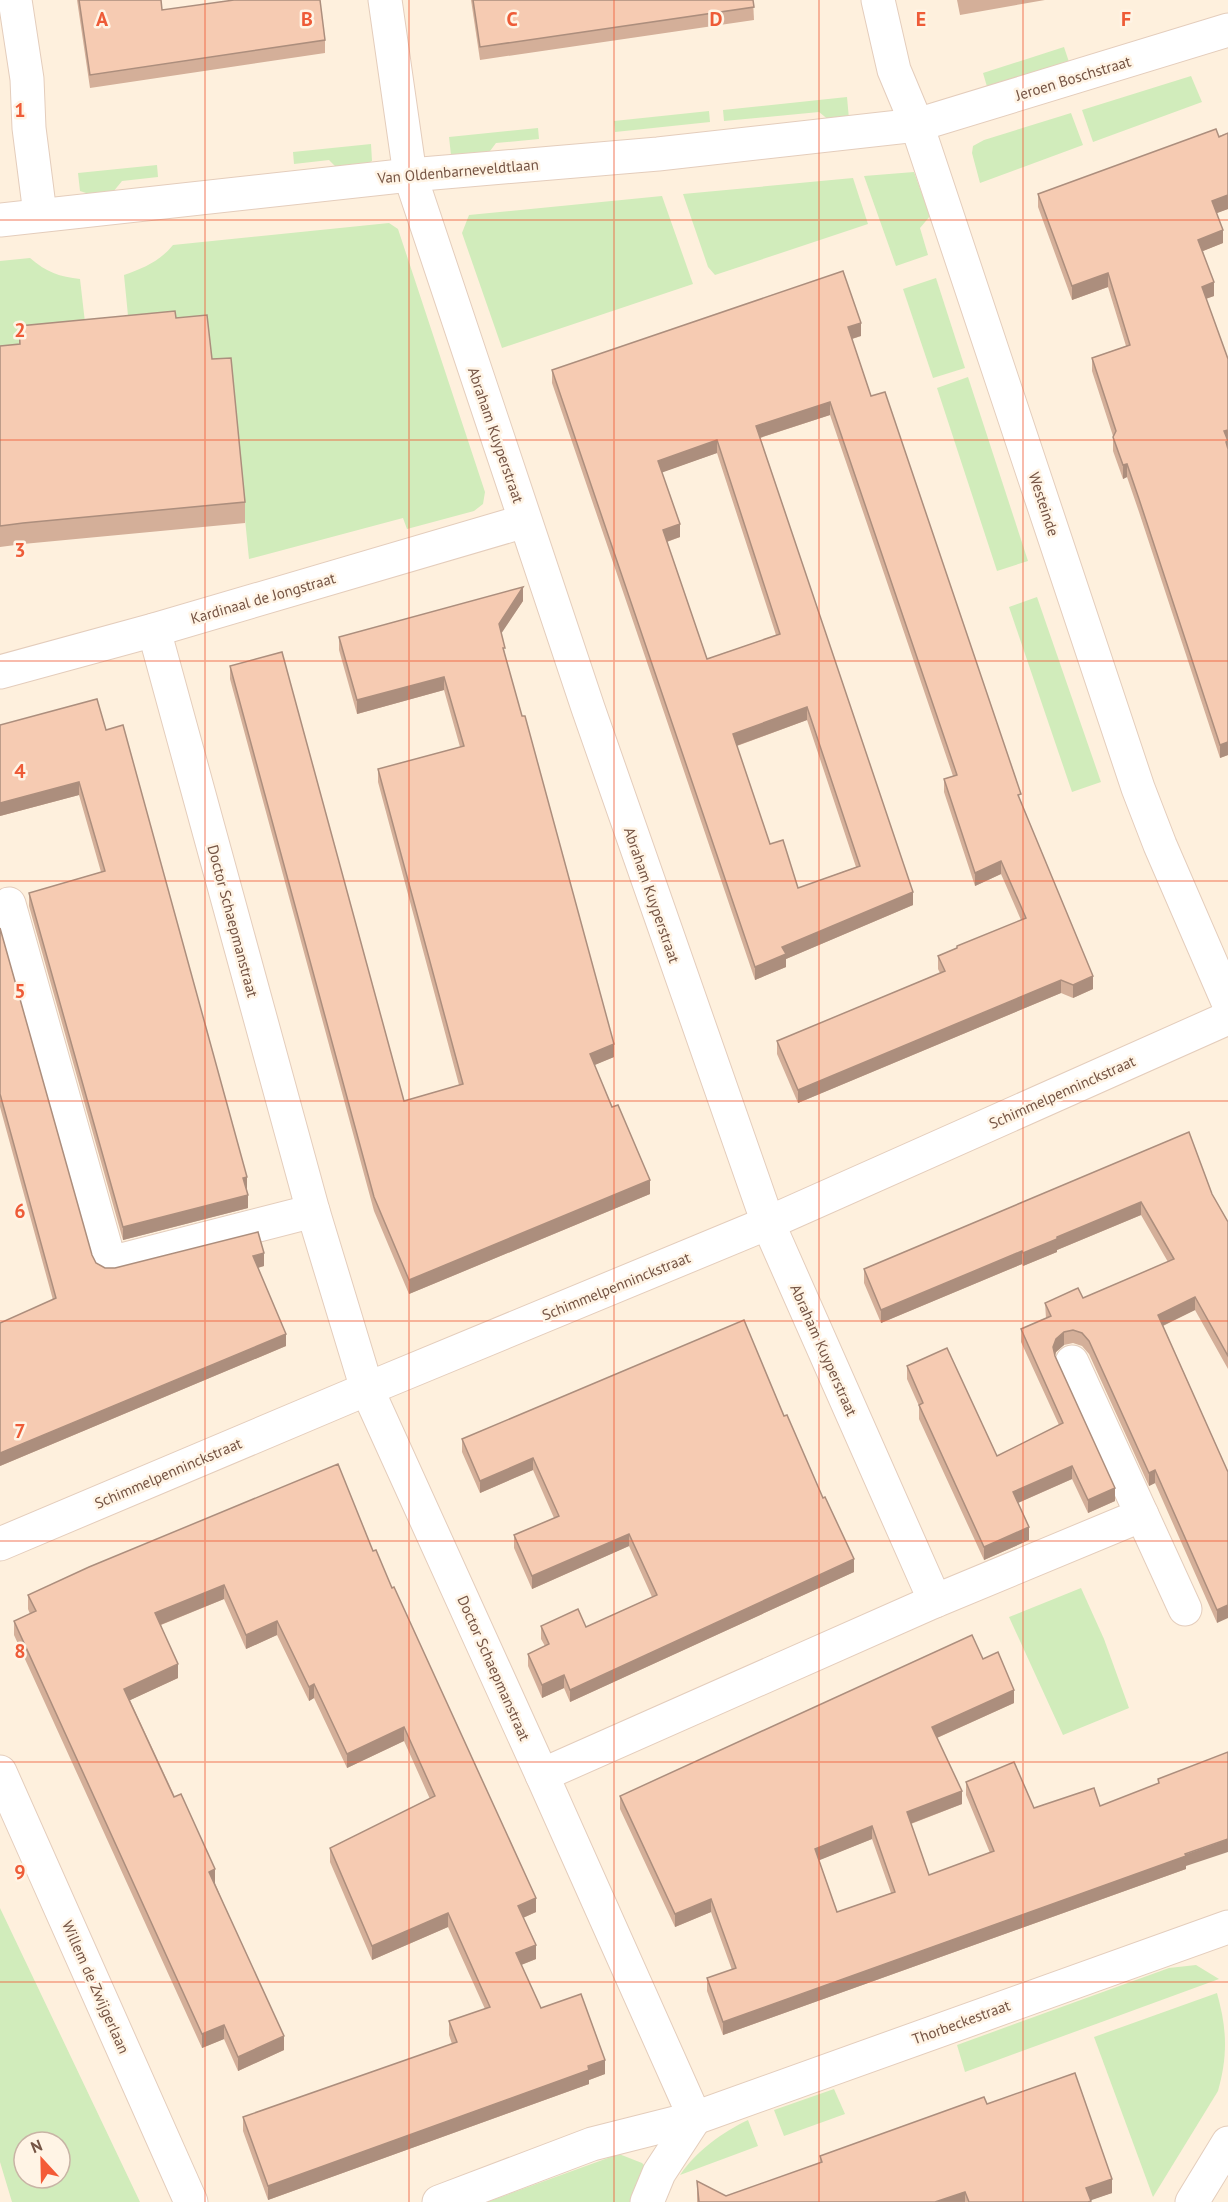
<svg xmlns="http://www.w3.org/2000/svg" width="1228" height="2202" font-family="'PT Sans',sans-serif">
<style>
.green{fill:#d1ecbb;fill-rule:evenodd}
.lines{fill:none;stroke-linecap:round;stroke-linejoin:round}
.minor-casing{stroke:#e4cdbc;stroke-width:35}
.minor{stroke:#fff;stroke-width:33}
.wall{fill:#d4af99;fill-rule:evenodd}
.shaded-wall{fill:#ac8e7d}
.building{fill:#f6cbb2;stroke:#ac8e7d;stroke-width:1.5;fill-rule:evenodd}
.grid{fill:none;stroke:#ee5b37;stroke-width:1.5;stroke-opacity:0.55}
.labels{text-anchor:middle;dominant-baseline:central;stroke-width:5;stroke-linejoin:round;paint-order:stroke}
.street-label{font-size:15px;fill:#755444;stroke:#fff4e5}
.grid-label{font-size:20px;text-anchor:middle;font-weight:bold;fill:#ee5b37;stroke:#fff4e5;stroke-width:5;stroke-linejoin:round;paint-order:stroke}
</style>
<rect width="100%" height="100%" fill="#fef0dd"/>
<!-- green -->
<g class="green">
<polygon points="1064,47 1070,65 988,90 983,73"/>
<polygon points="1191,76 1202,102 1093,142 1082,110"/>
<polygon points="847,97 849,119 830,121 819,112 724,121 723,110"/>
<polygon points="709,111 710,122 615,132 614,121"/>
<polygon points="1071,113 1083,145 980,183 972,153 973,146 984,140"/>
<polygon points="538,128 539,139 496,143 487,155 451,155 449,137"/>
<polygon points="371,144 372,161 361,167 339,170 329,160 294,164 293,152"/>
<polygon points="157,165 158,177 122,181 113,192 89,194 80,191 78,173"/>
<polygon points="914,172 930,216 920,228 928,255 896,266 864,176"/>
<polygon points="853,178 868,224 715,275 708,267 683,194"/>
<polygon points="662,196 693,284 502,348 462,233 469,215"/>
<path d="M389,223L398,229L485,492L483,504L474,511L407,529L403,518L249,559L231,379L130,336L124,275C144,268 160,261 173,245Z"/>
<path d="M30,258C46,272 60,277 80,279L87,340L0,366V261Z"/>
<polygon points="936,278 965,368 933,378 903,289"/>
<polygon points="968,377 1028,561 997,571 937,388"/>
<polygon points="1037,597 1101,782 1072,792 1009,607"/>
<polygon points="1081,1588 1104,1639 1129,1708 1063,1735 1009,1617"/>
<path d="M0,1908L140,2202H12L0,2162ZM24,2142H60V2178H24Z"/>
<polygon points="1196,1965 1219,1979 965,2072 957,2045 1169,1968"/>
<path d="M1217,1993C1227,2029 1228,2055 1218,2091L1153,2197L1094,2037Z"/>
<polygon points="834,2089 845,2114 784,2136 774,2110"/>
<path d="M748,2120L758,2146L680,2175C696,2151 723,2132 748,2120Z"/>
<polygon points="619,2154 642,2163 653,2174 639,2202 487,2202"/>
</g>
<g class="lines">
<defs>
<g id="minor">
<polyline points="15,0 27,79 29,128 40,214"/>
<polyline points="385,0 410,175 588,708 768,1223 935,1601 1142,1515"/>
<polyline points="878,0 894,70 917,125 1138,788 1160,845 1228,1002"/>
<polyline points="0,220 410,175 658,154 917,125 1228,30"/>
<polyline points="154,630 313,1211 367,1389 542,1775 695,2118"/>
<polyline points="0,672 154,630 525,521"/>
<polyline points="9,904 110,1263 313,1211"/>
<polyline points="1072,1362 1185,1609"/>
<polyline points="0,1544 367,1389 768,1223 1228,1018"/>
<polyline points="0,1772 191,2202"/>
<polyline points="542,1775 935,1601"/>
<polyline points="439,2202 592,2144 695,2118 1228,1927"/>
<polyline points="647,2202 659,2173 695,2118"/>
<polyline points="1192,2202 1228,2143"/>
</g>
</defs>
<!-- minor casing -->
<use href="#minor" class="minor-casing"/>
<!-- minor -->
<use href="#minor" class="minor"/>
</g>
<!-- wall -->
<g class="wall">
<polygon points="77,0 161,0 162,10 325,40 325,53 90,88"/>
<polygon points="471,0 753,0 754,20 480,60"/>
<polygon points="957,0 1045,0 960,15"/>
<polygon points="1228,133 1228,209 1216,213 1223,243 1203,251 1214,296 1206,299 1228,359 1228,755 1220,758 1139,512 1127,477 1123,479 1113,451 1113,436 1092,371 1092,358 1126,346 1108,287 1072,300 1038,207 1038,194"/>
<polygon points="176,318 212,359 245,502 245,523 23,544 0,547 0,346 19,344 19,326"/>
<path d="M861,336L852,339L871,396L1021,802L1093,989L1073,998L1061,993L798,1103L777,1054V1041L940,973L938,969V956L1021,920L1001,874L975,886L944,792V779L953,776L830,415L760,438L913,905L786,959V967L755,980L552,383V370ZM717,453L776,635L707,659L667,542L680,537L662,472ZM807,720L856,867L798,888L770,844L737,746Z"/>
<polygon points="523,601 501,633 505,655 614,1057 594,1065 650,1194 409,1294 374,1211 230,679 230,666 404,1101 459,1085 378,782 378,769 460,747 444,690 357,714 339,650 339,637"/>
<polygon points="0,725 106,730 247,1190 248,1208 123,1240 29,906 29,893 101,872 79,795 0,816"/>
<polygon points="0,928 92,1255 96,1263 105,1268 264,1266 258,1268 286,1346 0,1466 0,1323 53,1300 0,1107"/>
<polygon points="1189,1132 1212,1194 1228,1222 1228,1369 1195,1310 1163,1326 1228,1472 1217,1623 1155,1483 1149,1486 1089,1354 1082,1346 1073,1343 1064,1345 1056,1352 1055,1356 1115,1501 1088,1513 1072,1479 1018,1503 1029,1540 984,1560 919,1419 919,1406 907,1379 907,1366 997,1456 1059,1425 1021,1342 1021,1329 1046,1318 1045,1303 1083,1298 1168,1262 1141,1215 1057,1250 1057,1252 1023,1266 1022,1264 881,1323 864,1283 864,1269"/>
<polygon points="784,1416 854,1572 570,1702 564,1688 542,1698 528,1666 528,1654 545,1646 541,1639 541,1626 586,1627 652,1597 629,1546 532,1589 514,1548 514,1535 554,1518 533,1470 480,1493 462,1452 462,1439"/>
<polygon points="373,1551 392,1588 536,1912 523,1918 536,1959 521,1965 541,2008 605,2074 589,2080 589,2084 268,2200 243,2131 243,2117 452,2044 449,2035 449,2021 485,2009 448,1927 372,1960 330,1862 330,1848 430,1799 404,1741 347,1768 314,1698 309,1701 277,1635 246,1649 224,1599 161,1625 178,1678 130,1700 215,1883 284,2050 238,2071 224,2039 202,2048 14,1635 14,1621 30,1614 28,1609 28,1595"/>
<path d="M983,1659L1014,1703L937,1738L962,1804L911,1824L929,1875L990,1853L966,1795V1782L1034,1808L1100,1806L1158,1784V1779L1186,1866V1869L723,2035L707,1991V1978L732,1970L711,1912L675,1927L620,1809V1796ZM872,1839L891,1893L837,1912L819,1860Z"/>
<polygon points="987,2104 1112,2193 1090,2200 1091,2202 697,2202 697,2181 726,2196 820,2163 820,2156"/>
</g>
<!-- shaded-wall -->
<g class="shaded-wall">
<polygon points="1228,195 1228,209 1212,215 1212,201"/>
<polygon points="1223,230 1223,243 1198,253 1198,240"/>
<polygon points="1108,273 1108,287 1072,300 1072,286"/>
<polygon points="1214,282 1214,296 1202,300 1202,287"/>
<polygon points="861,323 861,336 848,340 848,327"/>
<polygon points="830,402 830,415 756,439 756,426"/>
<polygon points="1228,430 1228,454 1224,431"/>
<polygon points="717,440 717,453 658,474 658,461"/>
<polygon points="1127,464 1127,477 1123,479 1123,465"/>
<polygon points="680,524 680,537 663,543 663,530"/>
<polygon points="523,587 523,601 499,637 499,624"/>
<polygon points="444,677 444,690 357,714 357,700"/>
<polygon points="807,707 807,720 733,747 733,734"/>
<polygon points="1228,742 1228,755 1220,758 1220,745"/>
<polygon points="79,782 79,795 0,816 0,803"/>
<polygon points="1001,861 1001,874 975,886 975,873"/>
<polygon points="913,892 913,905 786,959 786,967 755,980 755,967 782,947"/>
<polygon points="1093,976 1093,989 1073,998 1073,985"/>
<polygon points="1061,980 1061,993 798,1103 798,1090"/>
<polygon points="614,1044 614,1057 590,1067 590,1054"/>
<polygon points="247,1177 247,1190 243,1191 243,1178"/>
<polygon points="650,1180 650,1194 409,1294 409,1280"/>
<polygon points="248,1195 248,1208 123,1240 123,1227"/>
<polygon points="1141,1202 1141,1215 1057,1250 1057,1252 1023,1266 1023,1253 1057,1237"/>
<polygon points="1022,1251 1022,1264 881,1323 881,1310"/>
<polygon points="264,1253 264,1266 253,1269 253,1256"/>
<polygon points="1195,1297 1195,1310 1158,1328 1158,1315"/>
<polygon points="1064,1332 1064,1345 1056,1352 1053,1360 1053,1347 1056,1339"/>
<polygon points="286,1334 286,1346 0,1466 0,1453"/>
<polygon points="533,1458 533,1470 480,1493 480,1481"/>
<polygon points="1072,1466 1072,1479 1013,1505 1013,1492"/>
<polygon points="1155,1470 1155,1483 1149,1486 1149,1473"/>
<polygon points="1115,1488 1115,1501 1088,1513 1088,1500"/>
<polygon points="1029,1527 1029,1540 984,1560 984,1547"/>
<polygon points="629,1534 629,1546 532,1589 532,1576"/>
<polygon points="854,1559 854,1572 570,1702 570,1690"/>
<polygon points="224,1585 224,1599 155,1627 155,1613"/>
<polygon points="1228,1605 1228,1618 1217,1623 1217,1610"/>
<polygon points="277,1621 277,1635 246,1649 246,1635"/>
<polygon points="178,1664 178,1678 124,1703 124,1689"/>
<polygon points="564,1675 564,1688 542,1698 542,1685"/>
<polygon points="314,1684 314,1698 309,1701 309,1687"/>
<polygon points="1014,1690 1014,1703 932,1740 932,1727"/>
<polygon points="404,1727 404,1741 347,1768 347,1754"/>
<polygon points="962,1791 962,1804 907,1825 907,1812"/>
<polygon points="872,1826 872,1839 815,1862 815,1849"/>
<polygon points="1228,1839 1228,1852 1186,1866 1186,1869 723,2035 723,2022"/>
<polygon points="215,1869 215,1883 209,1886 209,1872"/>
<polygon points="536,1898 536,1912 518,1920 518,1906"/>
<polygon points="711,1899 711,1912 675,1927 675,1914"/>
<polygon points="448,1913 448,1927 372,1960 372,1946"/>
<polygon points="536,1945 536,1959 516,1967 516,1953"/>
<polygon points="224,2025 224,2039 202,2048 202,2034"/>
<polygon points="284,2036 284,2050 238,2071 238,2057"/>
<polygon points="605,2060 605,2074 589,2080 589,2084 268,2200 268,2186"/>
<polygon points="1112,2179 1112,2193 1086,2202 1086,2188"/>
<polygon points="965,2192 965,2202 935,2202"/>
</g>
<!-- building -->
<g class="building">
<polygon points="79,0 161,0 162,10 234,0 320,0 325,40 90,75"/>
<polygon points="473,0 753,0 754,7 480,47"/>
<polygon points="1216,129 1219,137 1228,133 1228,195 1212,201 1223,230 1198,240 1214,282 1202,287 1228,359 1228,430 1224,431 1228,441 1226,442 1228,449 1228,742 1220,745 1139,499 1127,464 1123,465 1113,437 1116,431 1092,358 1130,345 1108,273 1072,286 1038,194"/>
<path d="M843,271L861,323L848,327L871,396L885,392L1021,794L1018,795L1093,976L1073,985L1061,980L798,1090L777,1041L945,971L938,956L957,948V946L1026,918L1001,861L975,873L944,779L957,775L830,402L756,426L913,892L782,947L786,954L755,967L552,370ZM717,440L780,634L707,659L663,530L680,524L658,461ZM807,707L860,866L798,888L783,840L770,844L733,734Z"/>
<polygon points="175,311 176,318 207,315 212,359 231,358 245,502 23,523 0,526 0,346 20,344 19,326"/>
<polygon points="523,587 499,624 505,648 503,648 522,716 525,716 614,1044 590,1054 612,1107 618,1105 650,1180 409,1280 374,1197 230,666 282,652 404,1101 463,1084 378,769 464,746 444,677 357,700 339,637"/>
<polygon points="97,699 106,730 123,725 247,1177 243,1178 248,1195 123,1227 29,893 105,871 79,782 0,803 0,725"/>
<polygon points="0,928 92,1255 96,1263 105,1268 115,1268 258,1232 264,1253 253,1256 286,1334 0,1453 0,1323 56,1298 0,1094"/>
<polygon points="1189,1132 1212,1194 1228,1222 1228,1356 1195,1297 1158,1315 1228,1472 1228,1605 1217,1610 1155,1470 1149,1473 1089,1341 1082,1333 1073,1330 1064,1332 1056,1339 1053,1347 1055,1356 1115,1488 1088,1500 1072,1466 1013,1492 1029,1527 984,1547 919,1405 923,1403 907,1366 947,1348 997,1456 1063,1423 1021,1329 1051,1316 1045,1303 1078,1288 1083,1298 1174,1259 1141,1202 1057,1237 1057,1239 1023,1253 1022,1251 881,1310 864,1269"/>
<polygon points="744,1320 784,1416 787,1415 823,1498 825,1497 854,1559 570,1690 564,1675 542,1685 528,1654 549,1644 541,1626 578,1609 586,1627 657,1595 629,1534 532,1576 514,1535 559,1516 533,1458 480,1481 462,1439"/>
<polygon points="338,1464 373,1551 376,1550 392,1588 394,1587 536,1898 518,1906 536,1945 516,1953 541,2008 581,1994 605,2060 588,2066 589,2070 268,2186 243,2117 457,2042 449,2021 490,2007 448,1913 372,1946 330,1848 435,1796 404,1727 347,1754 314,1684 309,1687 277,1621 246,1635 224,1585 155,1613 178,1664 124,1689 174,1797 181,1794 215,1869 209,1872 284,2036 238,2057 224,2025 202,2034 14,1621 36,1611 28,1595 89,1567"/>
<path d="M972,1635L983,1659L998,1652L1014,1690L932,1727L962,1791L907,1812L929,1875L994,1851L966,1782L1014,1762L1034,1808L1094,1788L1100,1806L1159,1783L1158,1779L1228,1752V1839L1185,1854L1186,1856L723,2022L707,1978L736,1968L711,1899L675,1914L620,1796ZM872,1826L895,1892L837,1912L815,1849Z"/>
<polygon points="1075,2073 1112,2179 1086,2188 1091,2201 1088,2202 969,2202 965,2192 935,2202 699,2202 697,2181 726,2196 822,2162 820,2156 984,2097 987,2104"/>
</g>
<!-- grid -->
<path class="grid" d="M205,0V2202M409,0V2202M614,0V2202M819,0V2202M1023,0V2202M0,220H1228M0,440H1228M0,661H1228M0,881H1228M0,1101H1228M0,1321H1228M0,1541H1228M0,1762H1228M0,1982H1228"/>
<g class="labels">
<!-- street labels -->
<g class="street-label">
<text transform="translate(1073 78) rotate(-17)">Jeroen Boschstraat</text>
<text transform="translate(458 171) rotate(-5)">Van Oldenbarneveldtlaan</text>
<text transform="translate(496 435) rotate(71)">Abraham Kuyperstraat</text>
<text transform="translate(1044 504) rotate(72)">Westeinde</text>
<text transform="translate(263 598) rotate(-16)">Kardinaal de Jongstraat</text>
<text transform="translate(652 895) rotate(71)">Abraham Kuyperstraat</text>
<text transform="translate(233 921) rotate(75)">Doctor Schaepmanstraat</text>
<text transform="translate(1062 1092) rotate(-24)">Schimmelpenninckstraat</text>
<text transform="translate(616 1286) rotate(-22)">Schimmelpenninckstraat</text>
<text transform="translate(824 1350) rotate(66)">Abraham Kuyperstraat</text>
<text transform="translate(168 1473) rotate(-23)">Schimmelpenninckstraat</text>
<text transform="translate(494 1668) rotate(66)">Doctor Schaepmanstraat</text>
<text transform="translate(96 1987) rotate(66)">Willem de Zwijgerlaan</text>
<text transform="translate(961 2022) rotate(-20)">Thorbeckestraat</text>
</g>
</g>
<g class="grid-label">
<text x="102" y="26">A</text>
<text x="307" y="26">B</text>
<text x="512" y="26">C</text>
<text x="716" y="26">D</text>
<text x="921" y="26">E</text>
<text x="1126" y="26">F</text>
<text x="20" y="117">1</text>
<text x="20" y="337">2</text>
<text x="20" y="557">3</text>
<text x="20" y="778">4</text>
<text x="20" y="998">5</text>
<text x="20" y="1218">6</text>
<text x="20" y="1438">7</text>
<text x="20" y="1658">8</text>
<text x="20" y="1879">9</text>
</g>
<!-- north arrow -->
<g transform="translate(42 2160) rotate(338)"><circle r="28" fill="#fff4e5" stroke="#c8b4a5" stroke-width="1.5"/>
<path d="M0-4.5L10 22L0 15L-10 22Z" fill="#f45b36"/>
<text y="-9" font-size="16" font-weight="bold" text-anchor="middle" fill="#755444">N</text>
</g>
</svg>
